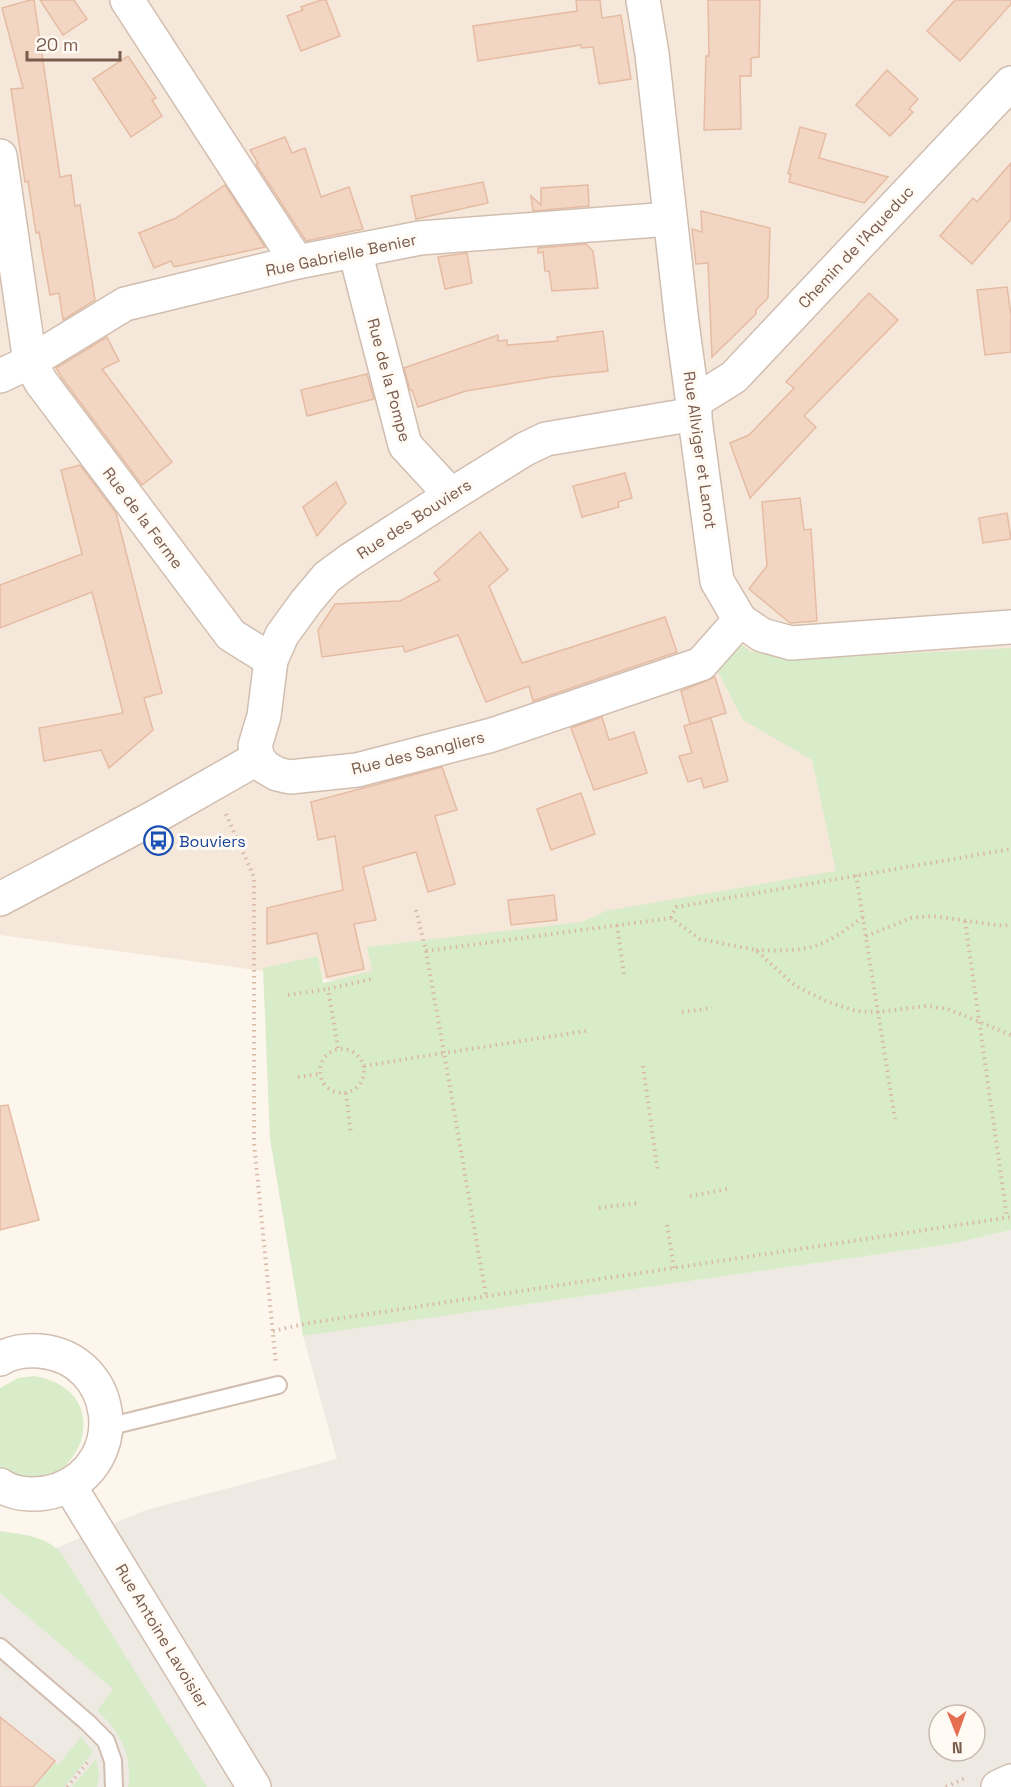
<svg xmlns="http://www.w3.org/2000/svg" width="1011" height="1787" font-family="'Space Grotesk',sans-serif">
<style>
.residential{fill:#f5e8da}
.industrial{fill:#efe9e4;fill-rule:evenodd}
.green{fill:#d8ecc9}
.building{fill:#f3d5c3;stroke:#e6bba3;stroke-width:1.5}
.lines{fill:none;stroke-linecap:round;stroke-linejoin:round}
.service-casing{stroke:#d1beb0;stroke-width:20}
.minor-casing{stroke:#d1beb0;stroke-width:36}
.tertiary-casing{stroke:#d1beb0;stroke-width:36}
.path{stroke:#d9b8a5;stroke-width:4;stroke-dasharray:1.5 4.5;stroke-linecap:butt}
.service{stroke:#fff;stroke-width:16}
.minor{stroke:#fff;stroke-width:33}
.tertiary{stroke:#fff;stroke-width:33}
.labels{text-anchor:middle;dominant-baseline:central;stroke-width:6;stroke-linejoin:round;paint-order:stroke}
.street-label{font-size:16px;fill:#7a5c4d;stroke:#fffaf3}
.transit-label{font-size:16px;fill:#164399;stroke:#fffaf3;text-anchor:start}
</style>
<rect width="100%" height="100%" fill="#fdf6ec"/>
<!-- residential -->
<polygon class="residential" points="0,0 1011,0 1011,1073 0,935"/>
<!-- industrial -->
<path class="industrial" d="M1011,1230V1787H0V1543L51,1550L146,1510L337,1459L303,1336L951,1244ZM939,1715H975V1751H939Z"/>
<!-- green -->
<g class="green">
<polygon points="738,642 751,652 822,658 1011,648 1011,1230 951,1244 303,1336 270,1139 263,968 318,956 323,983 372,971 367,947 581,922 606,911 836,871 812,760 743,720 715,666"/>
<path d="M34,1376C131,1393 67,1518 0,1466V1388L18,1378Z"/>
<path d="M0,1531C24,1535 45,1535 62,1554L207,1787H128C133,1757 120,1730 97,1711L113,1689L0,1593Z"/>
<polygon points="81,1737 93,1752 64,1787 35,1787 55,1763 58,1765"/>
<polygon points="96,1759 99,1774 97,1787 72,1787"/>
</g>
<!-- building -->
<g class="building">
<polygon points="30,0 34,0 60,177 71,175 75,206 80,205 95,300 63,320 59,293 50,295 39,232 36,233 28,181 25,182 11,89 23,88 2,8"/>
<polygon points="40,0 74,0 87,19 63,35"/>
<polygon points="321,0 326,0 340,36 301,51 287,16 303,10 301,7"/>
<polygon points="576,0 600,0 602,18 621,15 631,79 599,84 593,47 581,48 581,45 478,61 473,26 577,11"/>
<polygon points="708,0 760,0 759,57 751,58 751,76 740,76 741,129 704,130 706,56 709,56"/>
<polygon points="955,0 1011,0 1011,4 960,61 927,31"/>
<polygon points="128,56 156,98 152,100 162,116 131,137 93,79"/>
<polygon points="887,70 918,99 909,109 913,112 890,136 856,105"/>
<polygon points="800,127 826,134 819,158 888,177 864,203 789,182 791,174 788,174"/>
<polygon points="285,137 292,153 305,148 321,197 349,187 363,229 306,241 256,164 258,163 250,150"/>
<polygon points="1011,163 1011,219 972,264 940,236 973,198 977,202"/>
<polygon points="483,182 488,203 416,219 411,196"/>
<polygon points="225,185 265,247 174,267 171,261 154,268 139,233 176,218"/>
<polygon points="588,185 589,206 533,211 531,196 541,205 541,188"/>
<polygon points="701,211 770,228 768,298 756,310 756,314 712,357 708,263 696,264 692,229 702,232"/>
<polygon points="586,244 593,251 598,288 552,291 549,271 545,271 543,252 538,253 538,248"/>
<polygon points="467,253 472,283 445,289 438,257"/>
<polygon points="1007,287 1011,315 1011,352 985,355 977,290"/>
<polygon points="869,293 898,320 804,416 816,427 750,498 730,443 749,435 794,388 786,382"/>
<polygon points="603,331 608,371 551,377 466,391 418,407 412,390 410,390 404,368 498,335 498,341 507,340 507,345 558,341 557,337"/>
<polygon points="107,337 119,361 102,369 172,462 142,485 62,378 56,368"/>
<polygon points="367,374 374,399 307,416 301,390"/>
<polygon points="80,465 116,513 162,693 144,698 153,730 109,768 101,750 44,761 39,728 123,713 92,592 0,628 0,585 82,554 61,470"/>
<polygon points="625,473 632,498 618,502 619,507 582,517 573,486"/>
<polygon points="336,482 346,503 317,536 303,507"/>
<polygon points="800,498 804,530 811,529 817,621 790,623 749,589 767,566 762,502"/>
<polygon points="1007,513 1011,539 983,543 979,518"/>
<polygon points="480,532 508,570 489,586 522,663 665,617 677,652 533,701 529,686 486,702 458,635 405,652 403,646 322,657 318,630 335,604 400,601 440,580 434,573"/>
<polygon points="715,677 726,713 690,724 681,691"/>
<polygon points="602,717 609,740 634,732 647,773 594,790 571,728"/>
<polygon points="711,718 728,781 704,788 701,778 688,782 679,756 692,753 684,726"/>
<polygon points="442,767 457,810 435,816 455,884 428,892 416,852 363,867 376,920 354,924 364,969 327,977 317,933 267,944 267,908 343,890 335,836 318,840 311,802"/>
<polygon points="581,793 595,834 551,850 537,809"/>
<polygon points="554,895 557,920 511,925 508,900"/>
<polygon points="8,1105 39,1220 0,1230 0,1106"/>
<polygon points="0,1717 55,1761 33,1787 0,1787"/>
</g>
<g class="lines">
<defs>
<g id="service">
<polyline points="107,1427 278,1385"/>
<polyline points="0,1647 87,1722 106,1741 113,1761 114,1787"/>
</g>
<g id="minor">
<polyline points="127,0 297,262"/>
<polyline points="643,0 652,54 682,323 717,581 740,620 762,635 791,643 1011,627"/>
<polyline points="0,156 30,362 41,382 231,635 271,660"/>
<polyline points="355,251 405,445 451,495"/>
<polyline points="0,376 30,362 125,304 297,262 420,238 670,219"/>
<polyline points="694,402 734,377 1011,83"/>
<polyline points="695,414 546,439 525,449 451,495 350,560 327,577 306,602 282,635 271,660 264,716 255,746 258,758 265,767 277,774 290,777 357,770 492,735 701,664 740,620"/>
<polyline points="0,899 151,819 258,758"/>
<path d="M0,1359C11,1352 27,1350 40,1351C117,1358 131,1463 58,1490C40,1496 16,1496 0,1485"/>
<polyline points="69,1485 254,1787"/>
</g>
<polyline id="tertiary" points="998,1787 1011,1781"/>
</defs>
<!-- service casing -->
<use href="#service" class="service-casing"/>
<!-- minor casing -->
<use href="#minor" class="minor-casing"/>
<!-- tertiary casing -->
<use href="#tertiary" class="tertiary-casing"/>
<!-- path -->
<g class="path">
<polyline points="226,814 254,877 254,1143 276,1364"/>
<polyline points="856,875 895,1119"/>
<polyline points="416,910 426,951 444,1053 586,1031"/>
<polyline points="671,918 676,907 1011,849"/>
<polyline points="965,921 1007,1218"/>
<polyline points="617,925 624,975"/>
<polyline points="866,936 911,918 933,916 1003,926 1011,924"/>
<path d="M756,950C809,952 821,949 863,917"/>
<polyline points="426,951 671,918 700,939 756,950 794,985 828,1002 856,1011 879,1012 926,1006 948,1009 1011,1035"/>
<polyline points="288,995 328,989"/>
<polyline points="682,1012 712,1008"/>
<polyline points="338,1048 328,989 372,979"/>
<circle cx="342" cy="1071" r="22"/>
<polyline points="364,1066 444,1053 486,1296"/>
<polyline points="643,1066 658,1173"/>
<polyline points="298,1077 319,1074"/>
<polyline points="346,1093 351,1134"/>
<polyline points="690,1196 727,1189"/>
<polyline points="599,1208 638,1203"/>
<polyline points="667,1225 674,1268"/>
<polyline points="273,1331 309,1323 1011,1217"/>
<polyline points="67,1787 88,1762"/>
<polyline points="946,1787 967,1777"/>
</g>
<!-- service -->
<use href="#service" class="service"/>
<!-- minor -->
<use href="#minor" class="minor"/>
<!-- tertiary -->
<use href="#tertiary" class="tertiary"/>
</g>
<!-- icons -->
<defs>
<symbol id="bus-ring" viewBox="-11 -11 22 22"><circle r="9.5" fill="#fffaf3" stroke="#1a4fb4" stroke-width="1.5"/><path d="M-5-6H5V4H4V6H2V4H-2V6H-4V4H-5ZM-3.5-4V0h7V-4ZM-3.5 1.2v1.5H-2V1.2ZM2 1.2v1.5H3.5V1.2Z" fill="#1a4fb4"/></symbol>
</defs>
<g fill-rule="evenodd">
<use href="#bus-ring" x="142" y="824" width="33" height="33"/>
</g>
<g class="labels">
<!-- street labels -->
<g class="street-label">
<text transform="translate(856 247) rotate(-47)">Chemin de l'Aqueduc</text>
<text transform="translate(341 255) rotate(-12)">Rue Gabrielle Benier</text>
<text transform="translate(389 380) rotate(75)">Rue de la Pompe</text>
<text transform="translate(700 450) rotate(82)">Rue Allviger et Lanot</text>
<text transform="translate(143 518) rotate(53)">Rue de la Ferme</text>
<text transform="translate(414 519) rotate(-33)">Rue des Bouviers</text>
<text transform="translate(418 753) rotate(-14)">Rue des Sangliers</text>
<text transform="translate(162 1636) rotate(59)">Rue Antoine Lavoisier</text>
</g>
<!-- transit labels -->
<g class="transit-label">
<text x="179" y="841">Bouviers</text>
</g>
</g>
<!-- north arrow -->
<g transform="translate(957 1733) rotate(179)"><circle r="28" fill="#fffaf3" stroke="#cabbb1" stroke-width="1.5"/>
<path d="M0-4.5L10 22L0 15L-10 22Z" fill="#e76f51"/>
<text y="-9" font-size="16" font-weight="bold" text-anchor="middle" fill="#7a5c4d">N</text>
</g>
<!-- scale -->
<path d="M27 51v9h93v-9" fill="none" stroke="#7a5c4d" stroke-width="3"/>
<text x="36" y="51" font-size="18" fill="#7a5c4d" stroke="#fffaf3" stroke-width="4.5" paint-order="stroke">20 m</text>
</svg>
